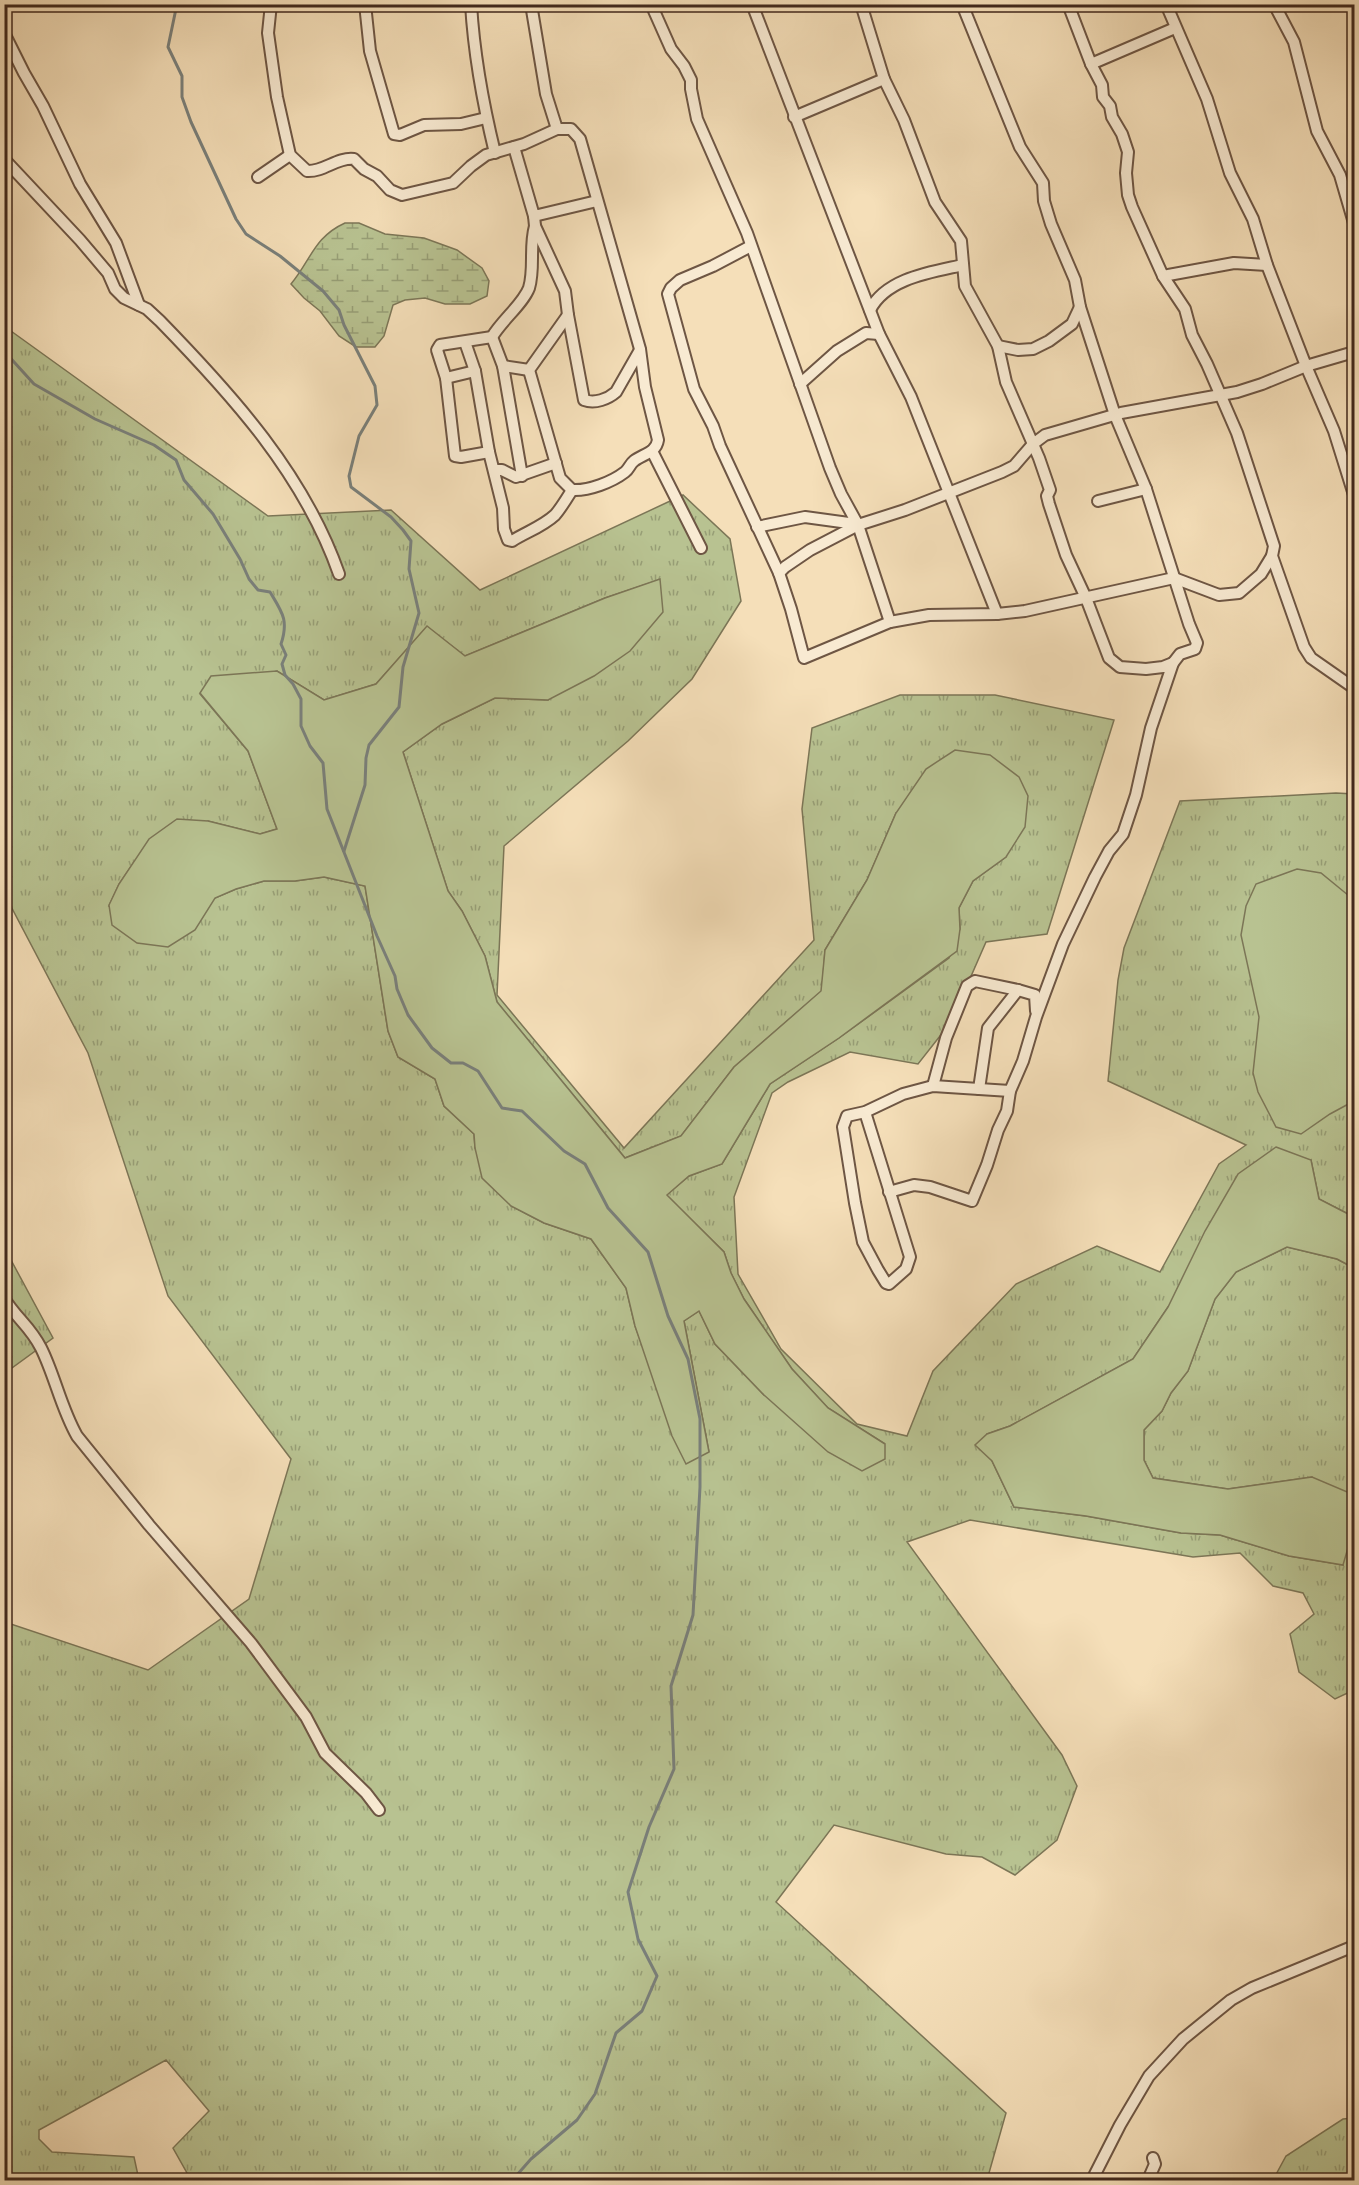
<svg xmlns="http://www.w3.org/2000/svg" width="1359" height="2185" font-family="'Gentium Book Plus',serif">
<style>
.grass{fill:url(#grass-tufts);stroke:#7c7657;stroke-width:1.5;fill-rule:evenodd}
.wetland{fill:url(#wetland-marsh);stroke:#7c7657;stroke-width:1.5}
.garden{fill:#b8c291;stroke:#7c7657;stroke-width:1.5}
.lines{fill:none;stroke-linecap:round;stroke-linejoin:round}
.stream{stroke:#7a807b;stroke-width:3}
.street-casing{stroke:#6e5644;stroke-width:14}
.street{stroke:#f8ead2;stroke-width:10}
</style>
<defs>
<pattern id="grass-tufts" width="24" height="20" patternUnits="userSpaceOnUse" patternTransform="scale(1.5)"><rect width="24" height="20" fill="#b8c291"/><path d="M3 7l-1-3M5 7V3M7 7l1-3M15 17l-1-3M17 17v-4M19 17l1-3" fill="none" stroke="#979e76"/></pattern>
<pattern id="wetland-marsh" width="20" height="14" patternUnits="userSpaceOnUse" patternTransform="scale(1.5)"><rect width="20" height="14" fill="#b8c291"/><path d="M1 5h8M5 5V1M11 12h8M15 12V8" fill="none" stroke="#979e76"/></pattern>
</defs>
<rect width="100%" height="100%" fill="#f5dfb9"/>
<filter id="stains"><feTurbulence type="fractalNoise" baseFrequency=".00333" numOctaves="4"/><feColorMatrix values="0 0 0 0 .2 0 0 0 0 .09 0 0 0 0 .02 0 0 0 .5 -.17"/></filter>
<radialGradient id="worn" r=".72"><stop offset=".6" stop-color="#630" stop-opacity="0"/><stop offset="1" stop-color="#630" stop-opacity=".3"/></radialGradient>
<!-- grass -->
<g class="grass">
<path d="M4,326L268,516L391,510L480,590L683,495L730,539L741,601L692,679L628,741L504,846L497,995L624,1148L814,940L802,809L812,728L900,695H995L1114,720L1047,934L986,942L951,1022L918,1064L850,1052L788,1082L772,1093L734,1197L738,1274L781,1349L857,1424L907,1436L933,1371L1016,1284L1097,1246L1160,1272L1219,1164L1246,1145L1108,1081L1118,980L1124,948L1180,801L1336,793L1354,794V1217L1319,1199L1311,1160L1168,1307L1133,1359L1010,1426L987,1434L992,1461L1014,1507L1086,1516L1181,1533L1220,1535L1289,1556L1343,1565L1312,1477L1228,1489L1153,1478L1144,1460V1430L1162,1411L1171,1393L1188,1371L1215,1299L1236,1272L1287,1247L1337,1259L1354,1268V1690L1335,1699L1299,1672L1290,1634L1314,1614L1303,1593L1273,1586L1240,1553L1193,1557L970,1520L907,1542L1062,1755L1077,1786L1057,1840L1015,1875L982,1857L946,1854L834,1825L776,1902L1006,2113L987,2180H191L173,2148L209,2111L166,2060L39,2130V2139L52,2152L134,2157L139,2180H5V1622L148,1670L249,1599L291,1459L168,1296L88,1053L5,895ZM659,580L548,700L495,698L442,724L403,752L448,891L462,911L485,956L497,1002L625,1158L681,1136L734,1067L822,991L825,950L867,880L896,813L1006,857L973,881L959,908L960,929L949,958L839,1038L770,1084L722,1164L689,1176L666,1195L724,1252L731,1273L744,1299L792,1369L828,1408L885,1444L764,1395L715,1344L699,1311L684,1321L709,1452L655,1380L635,1326L626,1288L591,1239L544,1223L511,1206L475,1148L474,1134L444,1106L435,1079L398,1057L388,1031L365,886L324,877L295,881H264L236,889L215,898L109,906L119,884L134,862L208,821L260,834L277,829L248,751L200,694L277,671L324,700L376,684L427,627L465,656L605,598Z"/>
<polygon points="4,1247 53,1338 5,1373 4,1373"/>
<polygon points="1354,2118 1354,2180 1273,2180 1286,2156 1343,2119"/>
</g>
<!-- wetland -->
<path class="wetland" d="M345,223H359L385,234L424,238L457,250L482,268L489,281L487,296L470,304H445L425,298L405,300L393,305L384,336L375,347H356L339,336L320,311L304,298L291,284C311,260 314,237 345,223Z"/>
<!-- garden -->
<g class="garden">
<polygon points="660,579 663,612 630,651 594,676 548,700 495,698 442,724 403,752 448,891 462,911 485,956 497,1002 625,1158 681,1136 734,1067 821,991 825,950 867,880 896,813 926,769 955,750 990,755 1019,777 1028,796 1025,827 1006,857 973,881 959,908 960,929 957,951 839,1038 770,1084 722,1164 689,1176 667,1195 724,1252 731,1273 744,1299 792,1369 828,1408 885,1444 885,1459 862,1471 828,1452 764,1395 715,1344 699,1311 684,1321 709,1452 686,1464 672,1436 635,1326 626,1288 591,1239 544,1223 511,1206 482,1178 475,1148 474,1134 444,1106 435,1079 398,1057 388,1031 365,886 324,877 295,881 264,881 236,889 215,898 195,930 168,947 137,943 112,925 109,905 119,884 149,839 177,819 208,821 260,834 277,829 248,751 200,693 211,676 277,671 324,700 376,684 427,626 465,656 605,598"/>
<polygon points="1297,869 1321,873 1354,900 1354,1101 1330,1114 1301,1134 1276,1127 1258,1092 1253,1073 1259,1017 1241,935 1246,906 1256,884"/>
<polygon points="1276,1147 1311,1160 1319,1199 1354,1217 1354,1268 1337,1259 1287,1247 1236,1272 1215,1299 1188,1371 1171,1393 1162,1411 1144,1430 1144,1460 1153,1478 1228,1489 1312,1477 1352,1494 1352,1534 1343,1565 1289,1556 1220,1535 1181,1533 1086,1516 1014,1507 992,1461 975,1445 987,1434 1010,1426 1133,1359 1168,1307 1205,1231 1238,1174"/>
</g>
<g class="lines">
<!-- stream -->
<g class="stream">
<polyline points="177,4 168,47 182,76 182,97 191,122 236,219 246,234 280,256 323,291 339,310 344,325 375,386 377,405 359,436 349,476 351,487 391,517 403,530 411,541 409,569 419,613 403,667 399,707 369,745 366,758 365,785 344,851"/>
<path d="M4,351L34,384L95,419L154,445L176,460L184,480L213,514L240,559L249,579L258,590L270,592C282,612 289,620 281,644L286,655L282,664L285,675L293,684L301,699V726L310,746L323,763L327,809L377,936L395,976L397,989L408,1015L432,1048L451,1063H463L478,1071L502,1108L522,1111L564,1151L585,1164L608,1208L648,1252L668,1316L688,1359L700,1419V1487L693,1615L671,1686L674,1769L649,1827L628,1892L638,1939L657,1976L642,2011L616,2033L595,2094L577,2120L531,2159L516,2176L506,2180"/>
</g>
<defs>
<g id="street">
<path d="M271,4L268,33L277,97L290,155L307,171C324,172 337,157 354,159L364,169L377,176L390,190L402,195L453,183L471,166L486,155L524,144L557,129"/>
<polyline points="365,4 370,51 394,134 400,135 424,125 461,124 486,118"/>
<path d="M471,4C474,55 483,104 495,153"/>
<path d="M531,4L546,94L557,129H571L580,139L640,349L645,387L658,440C656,453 643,454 634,461C630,464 629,469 625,472C612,482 589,491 572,490L560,478L529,370L568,315"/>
<polyline points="651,4 671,49 684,66 691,80 691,89 697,119 747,233 830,468 841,494 858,525 890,622"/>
<polyline points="752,4 879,334 911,397 997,614"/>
<polyline points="861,4 884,79 904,120 935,202 961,241 965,286 998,346 1006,382 1039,458 1050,490 1047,496 1049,504 1066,555 1086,598 1109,658 1120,667 1146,669 1163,667 1173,663 1151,728 1136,795 1123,834 1109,851 1095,877 1063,944 1036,1017 1023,1061 1010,1091 1007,1111 998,1130 987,1165 972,1201 930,1187 914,1185 889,1192"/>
<polyline points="962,4 1020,147 1043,183 1044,201 1051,224 1075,280 1080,307 1115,415 1146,489 1189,624 1197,643 1195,649 1180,654 1173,663"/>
<polyline points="1068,4 1091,64 1102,85 1103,97 1110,106 1112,117 1122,134 1128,152 1126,173 1128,195 1132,207 1163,276 1185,309 1192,335 1207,364 1237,433 1274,546 1272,556 1304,647 1311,658 1354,688"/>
<polyline points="1166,4 1207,99 1230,173 1253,219 1267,265 1306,366 1334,431 1354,495"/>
<polyline points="1274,4 1294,42 1317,131 1340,175 1354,223"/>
<polyline points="4,8 13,4"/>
<polyline points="4,33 24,73 43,106 80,184 116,243 139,305"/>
<polyline points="1091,64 1175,28"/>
<polyline points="794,117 884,79"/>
<polyline points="514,147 534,216 597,201"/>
<path d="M4,159L80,240L108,273L115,289L124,298L147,309L160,321C232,395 304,474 339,574"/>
<polyline points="258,177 290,155"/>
<path d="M534,216L535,226L565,291L568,315L584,400C595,404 608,399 616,392L640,350"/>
<polyline points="751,246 713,266 680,280 671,288 668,294 694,389 713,426 720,446 779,573 791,609 804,658 890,622 929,615 997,614 1025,611 1174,578 1219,595 1239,593 1261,574 1272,556"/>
<polyline points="1163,276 1234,263 1267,265"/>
<path d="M870,310C886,278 932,272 963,265"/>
<polyline points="492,337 503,366 522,476"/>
<path d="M492,337C502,320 523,304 529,288C535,268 529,247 535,226"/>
<path d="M465,342L475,371L489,452L503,508L504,529L508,540L512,541C526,532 542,527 555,515C561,508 567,498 572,490"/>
<polyline points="998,346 1018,350 1033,349 1049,341 1072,324 1080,307"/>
<polyline points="503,366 529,370"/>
<polyline points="446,378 475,371"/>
<polyline points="800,384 837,351 866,333 879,334"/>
<polyline points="652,451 701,548"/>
<polyline points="489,452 461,457 455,456 446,378 437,350 440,345 492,337"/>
<polyline points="494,470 502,470 516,477 556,463"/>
<polyline points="1098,501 1146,489"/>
<polyline points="757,527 805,517 856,524"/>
<polyline points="779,573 785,567 810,550 858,525 905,510 1002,472 1014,466 1033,444 1045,435 1121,413 1237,392 1262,384 1306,366 1354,352"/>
<polyline points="933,1086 946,1038 967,986 975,981 1018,990"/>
<polyline points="979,1089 988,1028 1018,990 1035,995 1036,1011"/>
<polyline points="865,1112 910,1257 906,1269 889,1284 886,1283 878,1270 863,1242 855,1203 843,1127 847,1116 865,1112 903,1094 933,1086 1010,1091"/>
<path d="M4,1298C16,1318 30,1326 41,1348C55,1376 61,1408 77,1436L149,1525L251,1643L306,1717L325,1753L366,1793L379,1810"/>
<polyline points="1092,2180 1120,2125 1149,2076 1183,2039 1231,2000 1252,1988 1354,1946"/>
<polyline points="1148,2180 1155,2164 1153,2158"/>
</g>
</defs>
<!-- street casing -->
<use href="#street" class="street-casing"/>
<!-- street -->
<use href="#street" class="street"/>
</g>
<!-- margin -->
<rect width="1359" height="2185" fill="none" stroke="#f5dfb9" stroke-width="24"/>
<rect x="6" y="6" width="1347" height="2173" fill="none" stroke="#41291d" stroke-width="3"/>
<rect x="12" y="12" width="1335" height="2161" fill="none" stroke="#41291d" stroke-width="1.5"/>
<rect width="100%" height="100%" filter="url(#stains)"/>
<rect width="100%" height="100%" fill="url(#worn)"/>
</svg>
